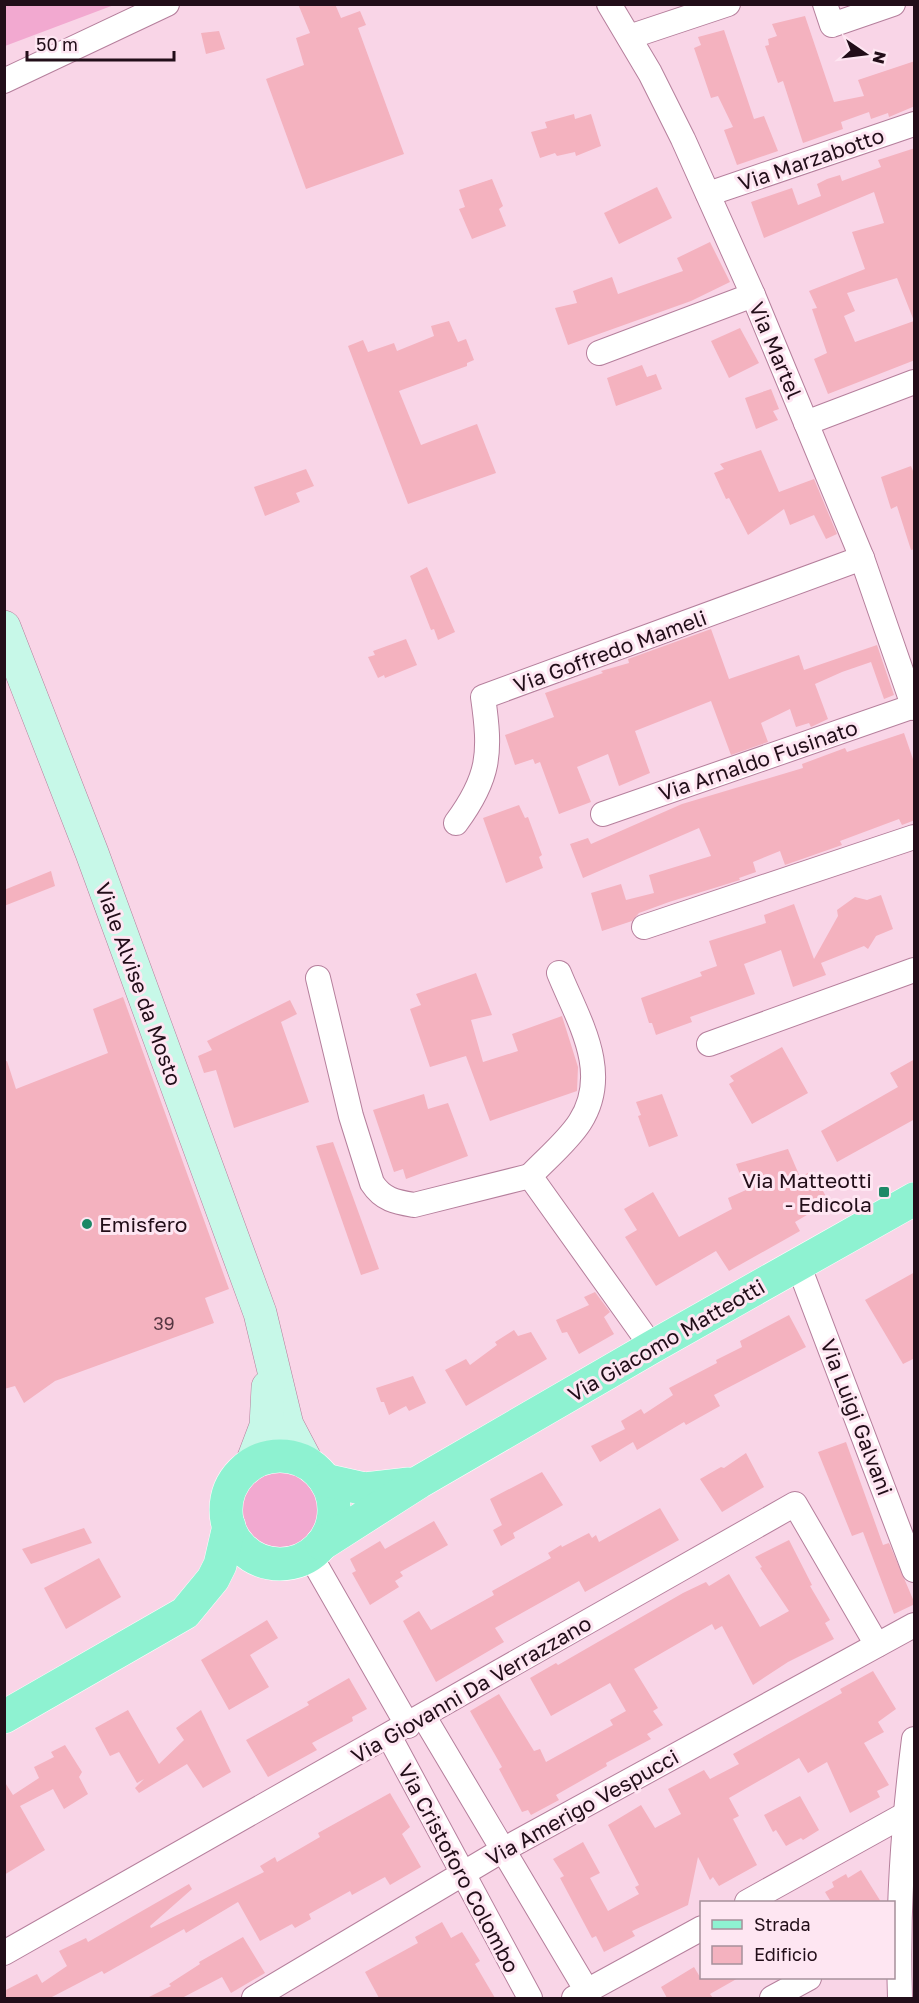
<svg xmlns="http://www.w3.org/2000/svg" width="919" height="2003" font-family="'Golos Text',sans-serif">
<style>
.green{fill:#f2a9d0}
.building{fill:#f4b2bf;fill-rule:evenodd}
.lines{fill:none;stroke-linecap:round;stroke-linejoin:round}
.minor-casing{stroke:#b57f9c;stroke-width:26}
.secondary-casing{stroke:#b57f9c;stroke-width:34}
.primary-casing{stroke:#fff;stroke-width:34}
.minor{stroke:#fff;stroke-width:24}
.secondary{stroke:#c7f8e8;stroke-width:33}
.primary{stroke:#8ef2d1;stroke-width:33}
.poi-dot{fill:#1c8866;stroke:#fee6f2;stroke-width:2}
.labels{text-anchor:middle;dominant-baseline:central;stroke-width:6;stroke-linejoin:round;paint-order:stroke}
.number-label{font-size:18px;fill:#563742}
.street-label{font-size:21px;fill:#220e19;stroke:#fee6f2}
.poi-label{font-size:21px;fill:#220e19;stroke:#fee6f2;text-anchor:end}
</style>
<rect width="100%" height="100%" fill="#f9d5e7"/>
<!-- green -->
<g class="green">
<polygon points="5,4 114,4 114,5 5,46"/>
<circle cx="281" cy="1510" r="43"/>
</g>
<!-- building -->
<g class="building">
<polygon points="298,4 335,4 341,18 360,11 366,25 358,28 404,154 306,189 266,79 304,65 296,38 310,33"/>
<polygon points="805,16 834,102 864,96 858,80 915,61 915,106 889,117 888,113 871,119 869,112 841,122 843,129 803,143 783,81 778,83 765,46 769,45 768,39 777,36 772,24"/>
<polygon points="724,30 754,119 764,116 778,151 737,165 724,130 733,127 718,96 711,98 694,48 701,45 698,37"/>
<polygon points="219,31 225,49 206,54 201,33"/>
<polygon points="574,114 575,119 591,114 601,146 576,156 575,152 557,156 555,153 540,158 531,132 547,128 545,122"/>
<path d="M915,148V360L828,394L814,359L827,353L812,309L817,308L809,291L865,269L852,232L884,223L874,192L764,238L751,202L792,188L798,205L821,196L817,184L827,179L840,175L842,181L881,167L878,160ZM897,278L914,321L855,342L844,316L855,311L847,293Z"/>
<polygon points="492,179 503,206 499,209 506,226 472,239 459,209 465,207 459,190"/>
<polygon points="657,187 672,218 619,244 604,213"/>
<polygon points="710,242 730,282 691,301 568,345 555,308 577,303 573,291 612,277 618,294 683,271 677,258"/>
<polygon points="449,321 458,342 466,339 474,360 467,363 467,366 399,391 421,445 477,424 496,473 408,504 348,346 363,340 368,352 394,343 397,351 434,336 431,326"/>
<polygon points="740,328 759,363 729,378 711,341"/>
<polygon points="642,365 647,377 656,374 662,389 616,406 607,378"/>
<polygon points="771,389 779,409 773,411 778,420 756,429 745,398"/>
<polygon points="761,450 779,492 814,479 837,534 826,539 814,515 790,525 784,509 748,535 729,498 726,499 714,473 724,469 720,464"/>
<polygon points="911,466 915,476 915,549 911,550 897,506 891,509 881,477"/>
<polygon points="306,469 314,486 296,493 300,502 265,516 254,487"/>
<polygon points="427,567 455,632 438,640 434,629 431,630 410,576"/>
<polygon points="711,629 729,679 799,655 804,670 877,645 894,695 884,699 871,662 842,672 815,684 828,719 811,727 809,723 796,727 790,709 761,723 768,742 731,755 711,701 635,731 650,773 619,786 608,754 577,767 591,802 559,814 540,762 535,764 533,759 515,765 505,735 554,717 545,693 603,673 601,671 629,663 628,659"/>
<polygon points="406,639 417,665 385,678 384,675 378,678 368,657 375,655 373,651"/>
<polygon points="904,733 915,765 915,820 902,825 899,819 840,841 842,845 785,865 780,851 753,862 756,872 739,878 740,880 669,902 639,913 632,921 602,931 591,893 621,884 626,900 654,893 649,875 711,856 699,828 583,878 570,844 588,838 591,844 682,804 803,768 802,764 845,748 847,752"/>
<polygon points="519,805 525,818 528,817 542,855 539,857 543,868 506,883 483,818"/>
<polygon points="51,871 55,886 4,906 4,890"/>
<polygon points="881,895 893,929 876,936 868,949 864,946 821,963 826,975 793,987 781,950 744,964 755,994 690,1017 692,1022 656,1035 652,1023 649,1023 641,998 702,976 700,972 717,966 709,941 766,923 764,915 794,904 814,959 838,916 837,910 855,897 867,900"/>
<polygon points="476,973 492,1015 471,1020 483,1062 518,1051 512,1034 562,1016 578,1067 577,1091 490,1121 466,1056 430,1067 410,1009 421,1005 416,994"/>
<polygon points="123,997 229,1289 205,1298 214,1323 55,1381 24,1403 15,1386 4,1389 4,1062 7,1061 16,1089 108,1053 93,1009"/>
<polygon points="290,1000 297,1014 281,1022 309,1102 234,1128 216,1070 204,1073 198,1056 212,1050 207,1041"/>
<polygon points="782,1047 808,1093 752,1124 729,1084 734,1081 730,1076"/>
<polygon points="915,1059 915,1119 837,1162 821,1131 898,1087 890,1073"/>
<polygon points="424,1094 428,1109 448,1103 468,1156 406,1179 403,1169 394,1172 373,1110"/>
<polygon points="662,1094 678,1136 649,1147 638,1116 641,1115 636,1102"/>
<polygon points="333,1142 379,1269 361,1275 316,1146"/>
<polygon points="788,1149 800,1177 812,1171 829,1202 795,1222 800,1231 729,1271 716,1251 656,1286 625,1237 637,1230 624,1209 653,1192 679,1237 732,1209 728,1198 746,1190 736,1164"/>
<polygon points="915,1272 915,1358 903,1364 865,1300"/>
<polygon points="595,1292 610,1312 604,1317 614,1334 579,1354 567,1332 562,1333 556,1320 589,1305 584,1297"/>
<polygon points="789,1315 806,1347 714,1395 720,1406 686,1425 684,1422 637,1450 633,1442 600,1462 591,1446 625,1429 621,1421 641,1409 644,1414 673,1395 669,1388 717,1363 716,1360 742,1347 740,1341"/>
<polygon points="514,1330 518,1336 531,1332 547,1359 466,1406 445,1370 466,1359 470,1365 497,1345 495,1342"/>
<polygon points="413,1376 426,1403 409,1411 406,1406 389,1415 384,1402 381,1402 376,1388"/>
<polygon points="846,1442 883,1545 889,1543 915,1604 894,1614 863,1532 852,1536 818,1452"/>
<polygon points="746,1453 764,1487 722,1512 700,1479 721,1467 724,1468"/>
<polygon points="542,1472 563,1505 513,1533 515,1538 501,1546 493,1530 502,1525 490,1499"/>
<polygon points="660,1508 679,1540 585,1592 579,1581 495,1628 504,1642 436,1682 403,1621 419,1611 431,1630 494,1595 492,1591 551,1558 548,1553 561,1545 562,1547 589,1533 592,1538 596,1535 599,1542"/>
<polygon points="434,1521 448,1545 400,1572 403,1576 395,1581 399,1587 370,1605 352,1573 356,1571 350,1559 380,1541 385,1549"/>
<polygon points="84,1528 92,1543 31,1564 22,1549"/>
<polygon points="789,1540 812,1585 810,1586 830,1620 825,1623 834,1639 788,1662 753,1685 722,1626 715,1630 712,1624 634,1669 658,1708 653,1711 663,1725 647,1734 651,1739 606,1763 607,1766 556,1795 559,1800 531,1815 528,1810 522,1812 499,1769 502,1767 470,1711 499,1694 534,1751 540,1749 546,1762 613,1725 610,1720 626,1711 610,1683 551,1716 530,1678 556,1663 558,1665 683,1593 706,1582 709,1586 729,1574 760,1627 789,1611 760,1568 762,1567 755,1557"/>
<polygon points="99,1558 121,1597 66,1629 44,1588"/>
<polygon points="267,1620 278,1638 250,1655 269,1687 229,1710 201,1660"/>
<polygon points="873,1671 896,1709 878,1722 884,1732 864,1743 889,1785 877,1791 880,1797 850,1813 827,1762 808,1773 799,1758 729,1798 739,1816 733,1819 757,1865 719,1886 713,1877 710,1880 698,1857 688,1905 632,1931 635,1936 604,1952 596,1936 592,1938 560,1878 564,1876 553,1859 583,1842 600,1873 590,1878 608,1911 639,1894 635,1887 639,1885 608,1825 641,1805 655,1828 681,1814 668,1789 704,1770 710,1779 739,1764 733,1754 842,1693 840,1689"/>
<polygon points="349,1678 367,1709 352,1717 353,1721 312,1743 317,1750 268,1777 246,1740 309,1705 307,1702"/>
<polygon points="128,1710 159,1764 184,1740 176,1728 201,1710 231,1772 203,1788 187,1764 139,1793 135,1788 144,1779 137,1783 119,1752 110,1756 95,1728"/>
<polygon points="65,1745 82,1772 79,1777 88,1794 64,1809 53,1789 20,1806 45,1850 4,1875 4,1781 13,1795 39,1778 34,1767 54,1757 51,1752"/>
<polygon points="390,1793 410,1827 402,1834 421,1867 390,1885 385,1877 352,1895 350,1891 309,1914 311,1919 295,1928 292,1924 260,1941 238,1902 186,1933 184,1929 104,1974 102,1971 50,1998 4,1998 4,1991 37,1974 42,1983 67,1966 59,1951 86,1938 88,1942 189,1884 192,1889 150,1926 151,1928 264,1872 260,1866 275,1857 277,1862 320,1837 318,1833"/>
<polygon points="800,1796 819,1830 803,1840 801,1838 786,1846 776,1830 773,1832 764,1815"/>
<polygon points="861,1870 881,1902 831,1902 825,1892 834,1887 832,1882 846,1874 848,1878"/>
<polygon points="442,1922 451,1938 462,1932 480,1961 475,1964 495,1998 379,1998 365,1972 418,1943 415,1937"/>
<polygon points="243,1937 265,1973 231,1993 222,1977 182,1998 147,1998 171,1986 169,1984 200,1964 199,1962"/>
<polygon points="694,1967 700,1977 740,1977 710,1994 713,1998 667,1998 661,1987"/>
</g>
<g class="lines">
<defs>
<g id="minor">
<polyline points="609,4 650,73 683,139 753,295 862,558 914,708"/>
<polyline points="825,4 832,25 893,4"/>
<polyline points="629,37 728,4"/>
<polyline points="4,81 167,4"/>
<polyline points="708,194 914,124"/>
<polyline points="599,353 753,295"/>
<polyline points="806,423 914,382"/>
<polyline points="603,814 914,706"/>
<path d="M456,823C490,777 491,753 483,697L862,558"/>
<polyline points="644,927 914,837"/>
<path d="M559,973C578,1020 612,1072 580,1122C568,1141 546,1159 530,1176L652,1347"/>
<path d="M318,978L351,1116L372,1183C383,1200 396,1202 414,1205L530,1176"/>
<polyline points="709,1044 914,970"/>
<polyline points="798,1264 914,1570"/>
<polyline points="310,1555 408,1726"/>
<polyline points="424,1717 587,1991"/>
<polyline points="389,1736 530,1998"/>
<polyline points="747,1902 904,1815"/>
<polyline points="4,1953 795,1504 877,1645"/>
<polyline points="254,1998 501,1851 914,1625"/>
<polyline points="574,1998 702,1928"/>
<polyline points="772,1998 809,1978"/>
<path d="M900,1998C897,1911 903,1826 914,1739"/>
</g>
<g id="secondary">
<polyline points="4,627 92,853 260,1313 287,1425 307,1463"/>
<polyline points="252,1463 266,1426 268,1387"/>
</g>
<g id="primary">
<circle cx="280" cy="1510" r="54"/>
<polyline points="325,1480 365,1489 409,1484"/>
<polyline points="322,1544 419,1482 652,1347 914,1199"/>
<polyline points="4,1717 185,1613 213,1579 220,1565 229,1526"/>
</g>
</defs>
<!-- minor casing -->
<use href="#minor" class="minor-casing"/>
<!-- secondary casing -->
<use href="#secondary" class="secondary-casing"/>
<!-- primary casing -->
<use href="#primary" class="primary-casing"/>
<!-- minor -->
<use href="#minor" class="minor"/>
<!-- secondary -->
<use href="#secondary" class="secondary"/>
<!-- primary -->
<use href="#primary" class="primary"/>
</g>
<!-- markers -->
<g class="poi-dot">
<rect x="878" y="1186" width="12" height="12" rx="3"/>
<circle cx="87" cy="1224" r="6"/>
</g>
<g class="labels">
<!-- number labels -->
<g class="number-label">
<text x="164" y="1323">39</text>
</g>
<!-- street labels -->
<g class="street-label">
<text transform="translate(811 159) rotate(-19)">Via Marzabotto</text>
<text transform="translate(776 350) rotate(67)">Via Martel</text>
<text transform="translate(610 651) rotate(-20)">Via Goffredo Mameli</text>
<text transform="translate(758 760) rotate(-19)">Via Arnaldo Fusinato</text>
<text transform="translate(139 984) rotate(70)">Viale Alvise da Mosto</text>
<text transform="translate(666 1340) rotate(-30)">Via Giacomo Matteotti</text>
<text transform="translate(857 1417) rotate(69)">Via Luigi Galvani</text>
<text transform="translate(471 1689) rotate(-30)">Via Giovanni Da Verrazzano</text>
<text transform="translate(582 1807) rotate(-29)">Via Amerigo Vespucci</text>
<text transform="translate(459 1868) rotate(62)">Via Cristoforo Colombo</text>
</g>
<!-- poi labels -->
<g class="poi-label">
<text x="872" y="1180">Via Matteotti<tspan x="872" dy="24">- Edicola</tspan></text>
<text x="99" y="1224" text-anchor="start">Emisfero</text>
</g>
</g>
<!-- border -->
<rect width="919" height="2003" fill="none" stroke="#220e19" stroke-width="12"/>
<!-- legend -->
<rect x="700" y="1901" width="195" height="78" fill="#fee6f2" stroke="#a6909b" stroke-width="1.5"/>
<rect x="712" y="1920" width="30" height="9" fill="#8ef2d1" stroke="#a6909b" stroke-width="1.5"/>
<text x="754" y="1931" font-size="18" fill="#220e19">Strada</text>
<rect x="712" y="1946" width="30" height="18" fill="#f4b2bf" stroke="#a6909b" stroke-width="1.5"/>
<text x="754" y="1961" font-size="18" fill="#220e19">Edificio</text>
<!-- north arrow -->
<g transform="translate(865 54) rotate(104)" stroke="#fee6f2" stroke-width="4.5" paint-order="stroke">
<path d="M0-4.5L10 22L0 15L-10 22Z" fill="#220e19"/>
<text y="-9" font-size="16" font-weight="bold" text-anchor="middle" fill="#220e19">N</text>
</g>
<!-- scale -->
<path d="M27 51v9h147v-9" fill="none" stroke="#220e19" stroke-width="3"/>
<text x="36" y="51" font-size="18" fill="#220e19" stroke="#fee6f2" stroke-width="4.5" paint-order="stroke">50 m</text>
</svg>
